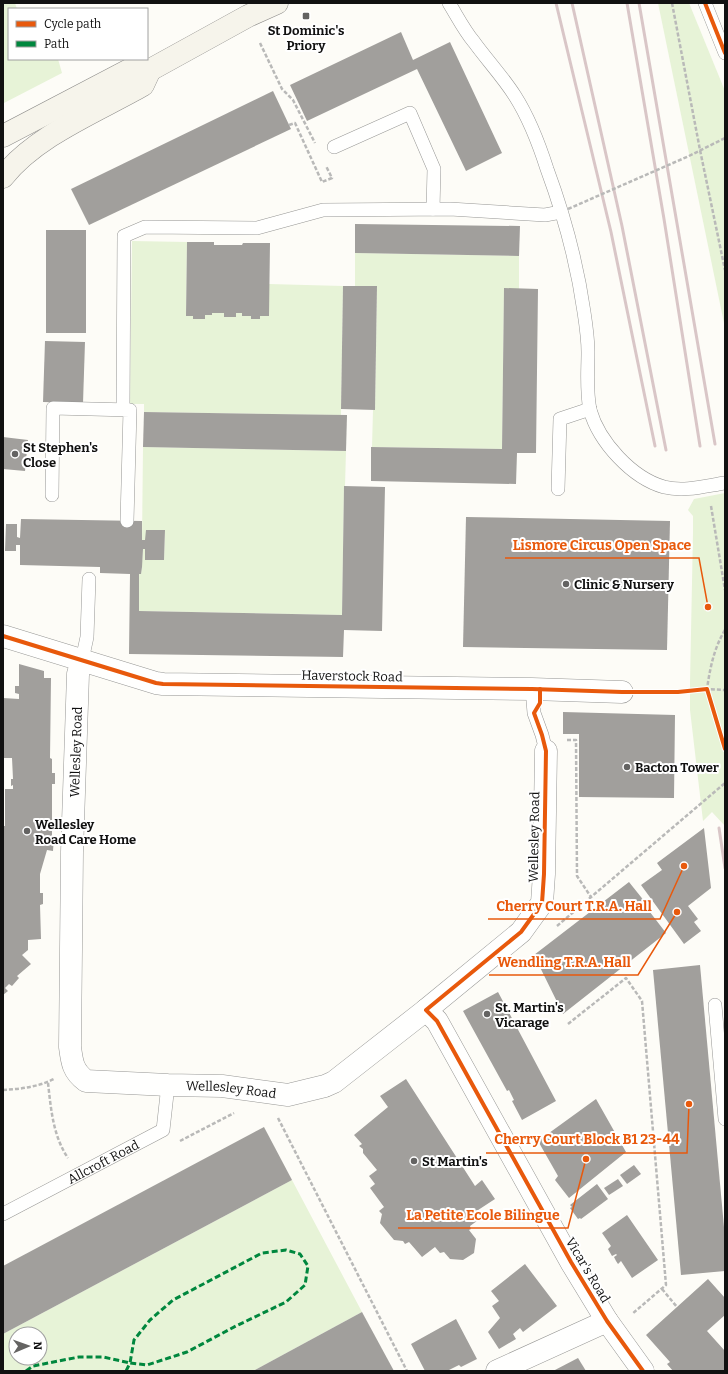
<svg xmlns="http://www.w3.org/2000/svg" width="728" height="1374" font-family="Bitter,serif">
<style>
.green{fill:#e7f3d7;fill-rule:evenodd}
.building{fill:#a19f9c}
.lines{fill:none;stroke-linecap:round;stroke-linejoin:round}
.lane-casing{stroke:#979795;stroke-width:14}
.street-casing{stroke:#979795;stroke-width:23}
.secondary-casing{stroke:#8e8d8b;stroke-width:23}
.path{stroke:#b9b9b8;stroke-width:2.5;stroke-dasharray:4 2;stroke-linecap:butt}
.lane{stroke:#fffffe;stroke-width:13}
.street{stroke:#fffffe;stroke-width:22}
.secondary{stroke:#f6f4eb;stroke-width:22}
.rail{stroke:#d9c6c7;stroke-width:3}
.path-bridge{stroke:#b9b9b8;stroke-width:2.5;stroke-dasharray:4 2;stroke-linecap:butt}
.quiet{stroke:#00873e;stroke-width:3;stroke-dasharray:6 3;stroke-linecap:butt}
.cycleway-casing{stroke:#fff;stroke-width:6}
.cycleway{stroke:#e8590c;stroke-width:4}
.poi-dot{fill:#646362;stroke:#fff;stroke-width:1.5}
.labels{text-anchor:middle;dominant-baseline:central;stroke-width:4;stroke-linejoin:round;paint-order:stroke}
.poi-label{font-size:13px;font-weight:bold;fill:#111;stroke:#fff;text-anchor:start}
.street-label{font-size:13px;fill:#111;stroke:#fff}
.leader{fill:none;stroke:#e8590c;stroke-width:1.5}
.callout-dot{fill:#e8590c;stroke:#fff;stroke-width:1.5}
.callout-label{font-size:14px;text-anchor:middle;font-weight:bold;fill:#e8590c;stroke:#fff;stroke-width:4;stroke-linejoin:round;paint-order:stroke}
</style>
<rect width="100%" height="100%" fill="#fdfcf7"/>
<!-- green -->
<g class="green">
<polygon points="3,3 15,3 17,9 9,9 9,59 58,59 62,73 4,103"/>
<polygon points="658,3 689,3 725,91 725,328"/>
<polygon points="132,241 187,242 186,316 193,316 194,319 205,319 205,315 212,315 212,313 224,313 224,317 235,317 236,313 242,313 243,316 251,316 251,319 260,319 260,316 268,316 269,284 343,286 341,415 144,412 144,404 130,404"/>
<polygon points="355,253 519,256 519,289 504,289 502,449 372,447 373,410 375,410 377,287 355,286"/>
<polygon points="143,447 346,451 345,486 344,486 342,615 139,611 139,574 141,574 143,549 145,549 145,560 164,560 165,530 145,540 142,540"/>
<polygon points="725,493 725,826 712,812 703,821 690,710 690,683 693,532 693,516 688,510 694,499"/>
<path d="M292,1180L362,1312L253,1371H3V1334ZM16,1334H40V1358H16Z"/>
</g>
<!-- building -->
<g class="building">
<polygon points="401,32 413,60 450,42 502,153 466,171 417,69 307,121 290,85"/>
<polygon points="273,91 291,129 89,225 71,189"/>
<polygon points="355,224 520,226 519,256 355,253"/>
<rect x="46" y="230" width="40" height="103"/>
<polygon points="187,242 214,242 214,245 242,245 243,243 270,243 269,316 260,316 260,319 251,319 251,316 242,316 242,313 236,313 236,317 224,317 224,313 212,313 212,315 205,315 205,319 193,319 193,316 186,316"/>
<polygon points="343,286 377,286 375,410 341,409"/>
<polygon points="504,288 538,289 536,453 517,453 516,484 371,481 371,447 502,449"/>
<polygon points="45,341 85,342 83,403 43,402"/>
<polygon points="144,412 347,415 346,451 143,447"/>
<polygon points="3,437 28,440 25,471 3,469"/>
<polygon points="344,486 385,487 382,631 344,630 343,657 129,654 130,574 100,573 100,567 20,565 20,545 16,545 16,551 5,551 6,524 17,524 17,537 20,538 21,519 142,521 142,540 145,540 146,530 165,530 164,560 145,560 145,549 143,549 142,567 141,574 139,574 139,611 342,615"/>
<polygon points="466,517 670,521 667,650 463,647"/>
<polygon points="19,664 44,671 44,678 51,678 50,758 52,759 52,773 55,773 55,784 52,784 52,836 54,836 53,851 47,850 40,874 40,893 43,893 43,904 40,905 41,939 28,940 28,950 22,955 31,964 17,976 19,978 12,986 9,984 5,988 8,991 3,995 3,826 5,826 5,789 13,789 13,785 11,786 11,779 13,779 12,758 3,758 3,698 19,699 19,694 15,693 15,686 19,686"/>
<polygon points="563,712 675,715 674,798 579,797 579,734 563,734"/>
<polygon points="704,828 711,888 688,906 698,919 694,922 701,931 684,944 641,885 662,870 657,863"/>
<polygon points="629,882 645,902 643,903 666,933 563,1014 534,955"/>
<polygon points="700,965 725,1238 725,1271 681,1275 653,970"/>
<polygon points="498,992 556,1101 522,1120 512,1101 514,1100 509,1090 507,1091 463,1011"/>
<polygon points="406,1079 475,1186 482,1180 495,1199 472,1214 477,1221 470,1226 471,1229 469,1230 476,1239 474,1253 463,1260 450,1259 444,1252 440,1253 435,1247 422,1257 409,1242 405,1244 403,1241 394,1240 380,1223 382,1214 379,1211 384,1207 370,1188 375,1184 369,1176 377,1170 363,1153 363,1149 359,1146 362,1144 354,1135 388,1107 380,1096"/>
<polygon points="596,1099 626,1152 569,1198 555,1180 558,1176 538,1141"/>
<polygon points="264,1127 292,1180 3,1334 3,1266"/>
<polygon points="634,1165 641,1174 627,1184 620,1175"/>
<polygon points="618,1179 623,1186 609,1195 604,1188"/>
<polygon points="597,1184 608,1199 581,1219 580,1218 578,1219 570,1208 572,1207 570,1205"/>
<polygon points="627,1215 658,1260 632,1278 621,1261 618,1264 616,1261 614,1257 617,1255 616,1254 612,1256 608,1249 611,1246 602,1233"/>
<polygon points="525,1264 557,1306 523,1332 520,1328 513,1334 516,1339 499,1349 488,1332 500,1318 492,1306 499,1301 491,1291"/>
<polygon points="708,1279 725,1298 725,1315 707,1331 725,1351 725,1371 673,1371 667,1364 670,1362 646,1335"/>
<polygon points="362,1312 394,1371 253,1371"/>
<polygon points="456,1319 477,1359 461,1367 459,1365 447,1371 425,1371 411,1344"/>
<polygon points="578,1358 586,1371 553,1371"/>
</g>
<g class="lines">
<defs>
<g id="lane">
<path d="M449,3C457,16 464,30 474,42C487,60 503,77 515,96C529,118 539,144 547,169C564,215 577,263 584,312C586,325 588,338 588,352C588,371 586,390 590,410C599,442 632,478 664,487C684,492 705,486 725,483"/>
<polyline points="705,3 725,53"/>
<polyline points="334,147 410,113 434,169 433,209"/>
<polyline points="123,409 124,236 145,227 257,228 323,210 450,209 545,215 561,212"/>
<polyline points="558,489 560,419 590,409"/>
<polyline points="52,495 53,408 130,410 127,521"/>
<polyline points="82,660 87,637 89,579"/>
<polyline points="532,689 534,713 542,735 546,751"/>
<polyline points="715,1005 725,1119"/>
<path id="s1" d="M3,1214L163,1130L168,1085"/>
</g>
<g id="street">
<polyline points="3,636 156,683 163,684 532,689 622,692"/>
<path id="s2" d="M82,660L78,674L72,852L70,1047C72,1063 73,1071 86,1081L168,1085L222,1086L288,1095L325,1086L334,1082L426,1010L521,932L534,914L542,903L544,874L546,751"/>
<polyline points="426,1010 437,1021 571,1262 607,1321 643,1371"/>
<polyline points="497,1371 607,1321"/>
</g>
<g id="secondary">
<polyline points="3,136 131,69 150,70 248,16 277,3"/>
<path d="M3,177C36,135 98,111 143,85L150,70"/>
</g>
</defs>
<!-- lane casing -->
<use href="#lane" class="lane-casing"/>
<!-- street casing -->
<use href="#street" class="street-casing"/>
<!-- secondary casing -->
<use href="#secondary" class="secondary-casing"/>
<!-- path -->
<g class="path">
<polyline points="672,3 700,150 725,270"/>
<polyline points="260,43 282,89 293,100 315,143"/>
<polyline points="289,125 295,123 322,182 332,178 326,166"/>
<polyline points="689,156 725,138"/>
<polyline points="711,506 725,590"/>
<path d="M725,630C714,648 710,668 707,689L725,690"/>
<polyline points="567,740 576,740 577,876 591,897"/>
<polyline points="557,926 725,783"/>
<polyline points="568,1024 626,978 642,1001 666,1285 632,1314"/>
<path d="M48,1083C51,1109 53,1136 68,1158"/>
<path d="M3,1090C20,1089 38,1087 54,1079"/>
<polyline points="278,1118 407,1371"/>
<polyline points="180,1141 234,1113"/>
<polyline points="662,1289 677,1307"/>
</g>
<!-- lane -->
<use href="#lane" class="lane"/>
<!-- street -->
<use href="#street" class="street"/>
<!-- secondary -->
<use href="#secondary" class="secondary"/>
<!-- rail -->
<g class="rail">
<polyline points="556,3 611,232 655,446"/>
<polyline points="572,3 622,226 666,450"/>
<polyline points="627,3 664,219 700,446"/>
<polyline points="639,3 715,444"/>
<polyline points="719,828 725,868"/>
</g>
<!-- path-bridge -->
<polyline class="path-bridge" points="568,209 689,156"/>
<!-- quiet -->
<polyline class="quiet" points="26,1371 33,1366 79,1357 103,1357 130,1363 134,1340 150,1320 173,1300 262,1253 286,1250 300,1254 308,1266 305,1285 286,1302 236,1326 187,1352 147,1365 130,1363 126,1371"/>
<defs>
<g id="cycleway">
<polyline points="705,3 725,53"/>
<polyline points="3,636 156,683 163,684 532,689 622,692 678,692 707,689 725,749"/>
<polyline points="540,689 540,703 534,713 542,735 546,751 544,874 542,903 521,932 426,1010 437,1021 571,1262 607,1321 643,1371"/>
</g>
</defs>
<!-- cycleway casing -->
<use href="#cycleway" class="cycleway-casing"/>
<!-- cycleway -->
<use href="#cycleway" class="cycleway"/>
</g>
<!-- markers -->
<g class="poi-dot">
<rect x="302" y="12" width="8" height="8" rx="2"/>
<circle cx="15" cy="454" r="4"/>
<circle cx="566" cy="584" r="4"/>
<circle cx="627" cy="767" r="4"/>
<circle cx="27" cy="831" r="4"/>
<circle cx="487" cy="1014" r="4"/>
<circle cx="414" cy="1161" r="4"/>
</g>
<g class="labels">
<!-- poi labels -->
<g class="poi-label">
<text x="306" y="30" text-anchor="middle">St Dominic's<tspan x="306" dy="15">Priory</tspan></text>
<text x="23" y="447">St Stephen's<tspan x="23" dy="15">Close</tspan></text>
<text x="574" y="584">Clinic &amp; Nursery</text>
<text x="635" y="767">Bacton Tower</text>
<text x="35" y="824">Wellesley<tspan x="35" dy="15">Road Care Home</tspan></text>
<text x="495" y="1007">St. Martin's<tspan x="495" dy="15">Vicarage</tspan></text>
<text x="422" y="1161">St Martin's</text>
</g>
<!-- street labels -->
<g class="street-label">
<text transform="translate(352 676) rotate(1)">Haverstock Road</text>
<text transform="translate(76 752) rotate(-88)">Wellesley Road</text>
<text transform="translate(534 837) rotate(-89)">Wellesley Road</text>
<text stroke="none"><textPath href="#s2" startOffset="572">Wellesley Road</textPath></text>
<text stroke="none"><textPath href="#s1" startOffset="113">Allcroft Road</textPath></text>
<text transform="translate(588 1270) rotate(59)">Vicar's Road</text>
</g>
</g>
<!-- callouts -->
<path class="leader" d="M708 607L699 558H505M684 866L660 919H488M677 912L638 975H489M689 1104L687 1153H486M586 1159L568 1228H398"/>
<g class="callout-dot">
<circle cx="708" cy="607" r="4"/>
<circle cx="684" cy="866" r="4"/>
<circle cx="677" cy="912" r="4"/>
<circle cx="689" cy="1104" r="4"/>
<circle cx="586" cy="1159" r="4"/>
</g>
<g class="callout-label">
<text x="602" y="550">Lismore Circus Open Space</text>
<text x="574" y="911">Cherry Court T.R.A. Hall</text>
<text x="564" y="967">Wendling T.R.A. Hall</text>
<text x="587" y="1144">Cherry Court Block B1 23-44</text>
<text x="483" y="1220">La Petite Ecole Bilingue</text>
</g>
<!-- border -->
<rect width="728" height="1374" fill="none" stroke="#111111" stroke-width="8"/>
<!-- legend -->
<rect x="8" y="8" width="140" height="52" fill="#ffffff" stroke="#a0a0a0"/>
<rect x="16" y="21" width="20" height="6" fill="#e8590c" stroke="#a0a0a0"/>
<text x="44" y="28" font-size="12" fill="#111111">Cycle path</text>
<rect x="16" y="41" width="20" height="6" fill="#00873e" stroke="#a0a0a0"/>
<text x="44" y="48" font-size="12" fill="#111111">Path</text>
<!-- north arrow -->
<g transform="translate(28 1346) rotate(88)"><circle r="19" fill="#ffffff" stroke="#a0a0a0"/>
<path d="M0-3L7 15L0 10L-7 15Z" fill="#646362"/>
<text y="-6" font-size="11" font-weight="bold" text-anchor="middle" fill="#111111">N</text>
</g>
</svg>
